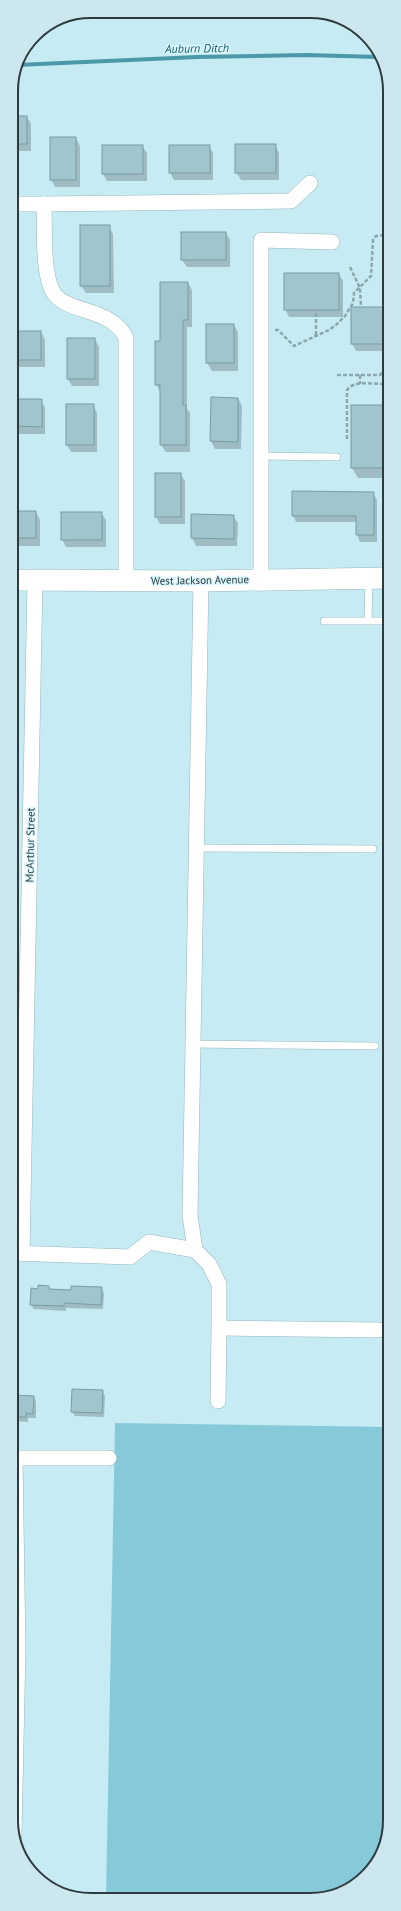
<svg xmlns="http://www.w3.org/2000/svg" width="401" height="1911" font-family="'PT Sans',sans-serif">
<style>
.green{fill:#86cad9}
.shadow{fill:#0003}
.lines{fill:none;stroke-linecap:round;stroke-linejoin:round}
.stream{stroke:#4b98a8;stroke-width:4}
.building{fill:#a1c5cd;stroke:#7a9ca4}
.lane-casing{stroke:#93b6be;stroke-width:8}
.street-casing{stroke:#93b6be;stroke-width:16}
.secondary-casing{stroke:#93b6be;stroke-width:22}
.path{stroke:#8ba6ac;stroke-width:2.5;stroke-dasharray:4 2;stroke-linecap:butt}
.lane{stroke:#fff;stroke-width:7}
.street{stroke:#fff;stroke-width:15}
.secondary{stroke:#fff;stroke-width:21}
.labels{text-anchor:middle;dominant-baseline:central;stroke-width:3;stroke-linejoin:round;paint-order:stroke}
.street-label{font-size:11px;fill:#2d3b3e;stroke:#daf7fd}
.water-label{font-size:12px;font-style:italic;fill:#1e5d6a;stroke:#daf7fd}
.rim{fill:none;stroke:#2d3b3e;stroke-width:2}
</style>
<rect width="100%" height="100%" fill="#c7ebf3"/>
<!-- green -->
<polygon class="green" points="115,1423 390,1427 390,1825 384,1851 367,1876 320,1899 106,1899"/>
<!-- shadow -->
<g class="shadow">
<polygon points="11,117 27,117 31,124 31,151 11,151"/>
<polygon points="76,138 80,146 80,187 55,187 51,179"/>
<polygon points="275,145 279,153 279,180 241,180 236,172"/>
<polygon points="142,146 147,153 147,181 107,181 103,174"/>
<polygon points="209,146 213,153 213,180 174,180 170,172"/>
<polygon points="109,226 113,234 114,293 86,293 81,286"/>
<polygon points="226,233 230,240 230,267 187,267 182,260"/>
<polygon points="11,268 16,275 16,315 11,315"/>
<polygon points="339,274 343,281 343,317 289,317 285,309"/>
<polygon points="188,283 192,290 192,327 187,327 187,409 190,413 190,452 166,452 161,445 160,392 156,384"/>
<polygon points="388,308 389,351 356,351 352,344"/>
<polygon points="207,325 234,325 238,332 238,371 212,371 207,363"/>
<polygon points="11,332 41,332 45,340 45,367 11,367"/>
<polygon points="95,339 99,347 99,386 72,386 68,379"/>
<polygon points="212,398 238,398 242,406 241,449 215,449 211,441"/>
<polygon points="11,400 41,400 45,408 45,434 11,434"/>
<polygon points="93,405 97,413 97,452 71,452 67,445"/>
<polygon points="388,406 389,409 389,478 358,478 352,468"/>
<polygon points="11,449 13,449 18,457 18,496 11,496"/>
<polygon points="180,474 185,481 185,524 160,524 156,517"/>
<polygon points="373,493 377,500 377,542 360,542 357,535 357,522 296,522 293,515"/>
<polygon points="11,512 36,512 40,520 40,546 11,546"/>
<polygon points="101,513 106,520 106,547 66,547 62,539"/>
<polygon points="192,515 233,516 238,523 237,546 196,546 192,538"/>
<polygon points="48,1287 50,1290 71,1291 101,1288 104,1293 103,1309 66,1308 66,1311 34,1309 31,1305 39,1290"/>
<polygon points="102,1391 105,1396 104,1417 75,1416 72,1411"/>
<polygon points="12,1396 34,1397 36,1402 36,1418 28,1418 28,1422 12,1421"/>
</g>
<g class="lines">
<!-- stream -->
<polyline class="stream" points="17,65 197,57 306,55 379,57"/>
</g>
<!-- building -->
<g class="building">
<rect x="11" y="116" width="16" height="28"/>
<rect x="50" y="137" width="26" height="43"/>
<rect x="235" y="144" width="41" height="29"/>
<rect x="102" y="145" width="41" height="29"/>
<rect x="169" y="145" width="41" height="28"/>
<rect x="80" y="225" width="30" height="61"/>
<rect x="181" y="232" width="45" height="28"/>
<rect x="284" y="273" width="55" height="37"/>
<polygon points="160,282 188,282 188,320 183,320 183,405 186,405 186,445 160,445 160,385 155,385 155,341 160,341"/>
<rect x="351" y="307" width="38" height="37"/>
<rect x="206" y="324" width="28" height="39"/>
<rect x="11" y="331" width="30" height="29"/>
<rect x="67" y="338" width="28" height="41"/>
<polygon points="211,397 238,398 238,442 210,441"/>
<polygon points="11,399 42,399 42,427 11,426"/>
<rect x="66" y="404" width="28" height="41"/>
<rect x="351" y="405" width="37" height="63"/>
<rect x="155" y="473" width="26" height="44"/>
<polygon points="292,491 374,492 374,535 356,535 356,516 292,516"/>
<rect x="11" y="511" width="25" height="27"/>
<rect x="61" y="512" width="41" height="28"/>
<polygon points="191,514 234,515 234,539 191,538"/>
<polygon points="38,1285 49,1286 49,1289 71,1290 71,1286 102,1287 101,1305 64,1303 64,1306 30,1305 31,1288 38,1289"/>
<polygon points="72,1389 103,1390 102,1413 71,1412"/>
<polygon points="12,1395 34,1396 33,1414 26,1413 26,1417 12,1417"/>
</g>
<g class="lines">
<defs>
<g id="lane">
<polyline points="261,456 337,457"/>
<polyline points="324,621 368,621 369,581"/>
<polyline points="368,621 389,621"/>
<polyline points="196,848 373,849"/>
<polyline points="192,1044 375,1046"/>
</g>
<g id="street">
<polyline points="11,204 44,204"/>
<polyline points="261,579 261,240 332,242"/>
<path d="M126,580V338C112,307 66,314 53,292C42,273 45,227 44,204L291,201L310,183"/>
<polyline points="201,581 190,1215 195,1250 209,1264 219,1284 219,1328 379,1330"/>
<polyline points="12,1253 130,1257 149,1242 195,1250"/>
<polyline points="22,1253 35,581"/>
<polyline points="218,1401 219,1328"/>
<polyline points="12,1458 109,1458"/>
<polyline points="14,1835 18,1648 15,1458"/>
</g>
<polyline id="secondary" points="11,580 201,581 389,578"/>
</defs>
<!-- lane casing -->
<use href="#lane" class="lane-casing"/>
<!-- street casing -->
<use href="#street" class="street-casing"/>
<!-- secondary casing -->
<use href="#secondary" class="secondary-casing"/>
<!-- path -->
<g class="path">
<polyline points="350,267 360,288 361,307"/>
<polyline points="275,330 278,330 294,346 329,330 336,325 345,316 353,303 354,293 371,276 373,240 376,236 383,235 388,239 389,280"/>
<polyline points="316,335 316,310"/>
<polyline points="337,375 380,375 389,363"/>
<polyline points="360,375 360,384"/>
<path d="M347,439V390C354,380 371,384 383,384"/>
</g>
<!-- lane -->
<use href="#lane" class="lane"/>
<!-- street -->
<use href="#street" class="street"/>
<!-- secondary -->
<use href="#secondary" class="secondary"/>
</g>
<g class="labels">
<!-- street labels -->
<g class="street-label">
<text transform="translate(200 580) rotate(-1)">West Jackson Avenue</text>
<text transform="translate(30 845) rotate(-89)">McArthur Street</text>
</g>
<!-- water labels -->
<g class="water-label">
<text transform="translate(197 48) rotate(-1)">Auburn Ditch</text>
</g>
</g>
<!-- crop -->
<path d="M0 0H401V1911H0ZM91 18H310A73 73 0 0 1 383 91V1820A73 73 0 0 1 310 1893H91A73 73 0 0 1 18 1820V91A73 73 0 0 1 91 18Z" fill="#cce8ee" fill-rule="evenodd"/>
<path class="rim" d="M91 18H310A73 73 0 0 1 383 91V1820A73 73 0 0 1 310 1893H91A73 73 0 0 1 18 1820V91A73 73 0 0 1 91 18Z"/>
</svg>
